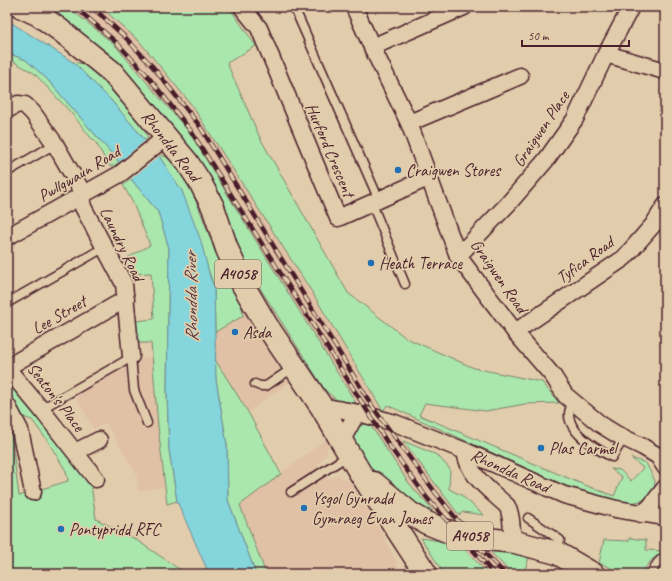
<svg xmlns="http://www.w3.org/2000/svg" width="672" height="581" font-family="Caveat,sans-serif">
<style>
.built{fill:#e0c1a5}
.green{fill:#aae7ad;stroke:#7a836c}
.water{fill:#84d5dc;stroke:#6d8c95}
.pier{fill:#e1cdab}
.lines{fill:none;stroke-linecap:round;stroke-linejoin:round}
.lane-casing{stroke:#4a1f2b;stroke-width:11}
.street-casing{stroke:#4a1f2b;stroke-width:19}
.primary-casing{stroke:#4a1f2b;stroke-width:25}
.lane{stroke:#e1cdab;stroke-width:8}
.street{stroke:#e1cdab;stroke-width:16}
.primary{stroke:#e1cdab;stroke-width:22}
.rail-casing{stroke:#4a1f2b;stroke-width:4.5}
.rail{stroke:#e1cdab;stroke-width:3;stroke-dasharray:9;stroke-linecap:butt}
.poi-dot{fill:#1f6fb2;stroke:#e1cdab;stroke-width:1.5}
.labels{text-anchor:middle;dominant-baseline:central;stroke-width:3.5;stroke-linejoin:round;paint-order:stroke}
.shield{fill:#e1cdab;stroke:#775351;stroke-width:1}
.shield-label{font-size:16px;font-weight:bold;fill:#4a1f2b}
.street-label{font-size:17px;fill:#4a1f2b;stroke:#e1cdab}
.poi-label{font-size:17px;fill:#4a1f2b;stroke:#e1cdab;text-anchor:start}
.water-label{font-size:18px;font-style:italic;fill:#533a46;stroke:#e1cdab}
</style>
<rect width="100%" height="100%" fill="#e1cdab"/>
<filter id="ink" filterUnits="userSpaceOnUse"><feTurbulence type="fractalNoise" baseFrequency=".025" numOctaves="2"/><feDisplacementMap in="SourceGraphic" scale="8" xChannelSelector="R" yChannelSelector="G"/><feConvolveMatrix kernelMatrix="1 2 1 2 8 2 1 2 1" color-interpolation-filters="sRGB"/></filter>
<g filter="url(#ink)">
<!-- built -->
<g class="built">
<polygon points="68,7 101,7 140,42 191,103 312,292 383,411 356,403 189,132 114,44"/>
<polygon points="242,306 290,382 248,412 214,358 215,332 243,316"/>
<polygon points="152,357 164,487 138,491 137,475 106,423 94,429 74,394 112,373 132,361 139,358"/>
<polygon points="369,423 397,433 459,515 433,511 408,482"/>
<polygon points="327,438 328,446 327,454 318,464 328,479 338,475 351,483 385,538 402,574 266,574 240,505"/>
<polygon points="460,544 487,548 512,574 488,574"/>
</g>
<!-- green -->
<g class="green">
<polygon points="42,7 68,7 114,44 189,132 356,403 338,401 325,390 242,260 181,139 107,52"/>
<polygon points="101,7 229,7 256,46 227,63 260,138 348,293 406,338 474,368 542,382 559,403 525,404 486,411 425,403 419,415 582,484 614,496 622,477 611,469 620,470 631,481 643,468 631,458 646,463 655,481 654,490 643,500 632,503 620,502 563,485 387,405 383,411 312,292 191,104 140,42"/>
<polygon points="7,53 26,60 47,79 119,162 114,166 109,166 95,141 91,138 73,115 34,73 7,58"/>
<polygon points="73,62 84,64 105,83 144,128 148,138 145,140 109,98"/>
<path d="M161,155C186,160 206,229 215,251C224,271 242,295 243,316L215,332L214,287L182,191L159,156Z"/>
<polygon points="131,179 158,212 169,248 167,392 169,450 177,501 167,504 158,426 151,343 138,343 136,321 154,319 151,273 132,274 126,259 150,245 132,201 123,185"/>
<polygon points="214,358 248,412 281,474 240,505 266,574 256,574 228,500 227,445 216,379"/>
<polygon points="7,379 83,471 91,485 96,519 135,539 182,571 183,574 7,574 7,426 11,435 19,496 68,481 66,471 47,440 32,420 23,417 7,389"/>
<path d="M369,423L408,482L433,511L420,508L402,496L369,467L353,441C355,430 358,425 369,423Z"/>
<polygon points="403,441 437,455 450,469 449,489 461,495 484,515 463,512 459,515"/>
<polygon points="421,538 460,544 488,574 444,574"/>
<path d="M629,538L646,540V550L664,551C655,557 646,563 643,574H626L599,563L604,540L629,541Z"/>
<polygon points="487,548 530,555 525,569 524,574 512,574"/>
</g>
<!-- water -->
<polygon class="water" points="7,20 73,62 109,98 159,156 182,191 201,241 210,277 214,287 216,379 227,445 228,500 256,574 209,574 177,501 169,450 167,392 169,248 158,212 131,179 119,162 47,79 26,60 7,53"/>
<!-- pier -->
<polygon class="pier" points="147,139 161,155 130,180 118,163"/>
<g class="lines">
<defs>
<g id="lane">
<polyline points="294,7 379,200"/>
<polyline points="7,172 55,144"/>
<polyline points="372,204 405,284"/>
<polyline points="7,303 105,247"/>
<polyline points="131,356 134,390 147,423"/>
<polyline points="255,384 260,386 266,386 294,367"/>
<path d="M573,403C557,426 594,448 612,457L624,438"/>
<polyline points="41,409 125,361 131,356"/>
<polyline points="291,492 349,455"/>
<polyline points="528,518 560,540 557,552"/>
<path d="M651,574C654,567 658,560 665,557"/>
</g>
<g id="street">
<polyline points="242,7 259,28 338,218 430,177"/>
<polyline points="354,7 372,47 409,123 458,256 515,332 553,376 565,395 600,424 616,434 643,447 658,456 665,467"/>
<polyline points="372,47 464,7"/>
<polyline points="606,54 665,71"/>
<polyline points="7,110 18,104 25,105 33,113 55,144 79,186 83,207 124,284 131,356"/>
<polyline points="409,123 520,76"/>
<polyline points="7,237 120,174 166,137"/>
<polyline points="458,256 508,204 546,160 575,119 606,54 631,7"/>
<polyline points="515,332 624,258 653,225 665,206"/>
<polyline points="7,405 20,430 33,492"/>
<polyline points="321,406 359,413 395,423 465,451 564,495 616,509 665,517"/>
<polyline points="342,440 353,420 359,413"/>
<path d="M465,451C468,476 490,490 507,506C514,519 509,528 515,542"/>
<polyline points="75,452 99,440"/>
<polyline points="96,479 41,409 11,373 11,365 126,299"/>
<polyline points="641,514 650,507 665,488"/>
</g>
<g id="primary">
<polyline points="22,7 39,15 60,30 112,72 187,162 200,182 213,207 227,249 243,285 267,326 321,406 359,471 426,574"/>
<polyline points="374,483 410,513 427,523 447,531 478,538 515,542 557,553 593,574"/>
</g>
</defs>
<!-- lane casing -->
<use href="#lane" class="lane-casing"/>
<!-- street casing -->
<use href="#street" class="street-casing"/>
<!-- primary casing -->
<use href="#primary" class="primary-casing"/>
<!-- lane -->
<use href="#lane" class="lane"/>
<!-- street -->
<use href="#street" class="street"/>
<!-- primary -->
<use href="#primary" class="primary"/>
<defs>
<g id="rail">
<polyline points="75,7 117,43 146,74 191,131 390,447 427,498 494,574"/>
<polyline points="92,7 124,36 153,67 199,125 374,409 435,492 478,546 505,574"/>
</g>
</defs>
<!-- rail casing -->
<use href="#rail" class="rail-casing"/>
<!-- rail -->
<use href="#rail" class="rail"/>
</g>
</g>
<!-- markers -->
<g class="poi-dot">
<circle cx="398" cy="170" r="4"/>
<circle cx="371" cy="263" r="4"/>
<circle cx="235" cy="332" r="4"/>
<circle cx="541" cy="448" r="4"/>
<circle cx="304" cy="508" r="4"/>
<circle cx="61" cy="529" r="4"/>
</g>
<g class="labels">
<!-- shield labels -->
<g class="shield">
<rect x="215" y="260" width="46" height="28" rx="3"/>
<rect x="447" y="522" width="46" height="28" rx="3"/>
</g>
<g class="shield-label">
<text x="238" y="274">A4058</text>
<text x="470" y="536">A4058</text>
</g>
<!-- street labels -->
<g class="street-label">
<text transform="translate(541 129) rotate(-56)">Graigwen Place</text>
<text transform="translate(171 146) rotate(52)">Rhondda Road</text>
<text transform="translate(330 150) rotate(67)">Hurford Crescent</text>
<text transform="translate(79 174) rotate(-31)">Pwllgwaun Road</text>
<text transform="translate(122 244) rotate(64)">Laundry Road</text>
<text transform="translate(585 260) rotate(-36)">Tyfica Road</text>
<text transform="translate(499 276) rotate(55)">Graigwen Road</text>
<text transform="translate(59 315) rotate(-30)">Lee Street</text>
<text transform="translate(56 397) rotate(52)">Seaton's Place</text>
<text transform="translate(510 471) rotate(24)">Rhondda Road</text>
</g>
<!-- poi labels -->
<g class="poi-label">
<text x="406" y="170">Craigwen Stores</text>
<text x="379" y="263">Heath Terrace</text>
<text x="243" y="332">Asda</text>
<text x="549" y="448">Plas Carmel</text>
<text x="312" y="498">Ysgol Gynradd<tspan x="312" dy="20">Gymraeg Evan James</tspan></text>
<text x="69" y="529">Pontypridd RFC</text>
</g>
<!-- water labels -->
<g class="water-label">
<text transform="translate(191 297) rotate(-91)">Rhondda River</text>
</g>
</g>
<!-- margin -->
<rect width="672" height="581" fill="none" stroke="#e1cdab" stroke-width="24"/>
<rect x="12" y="12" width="648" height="557" fill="none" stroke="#4a1f2b" stroke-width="1.5" filter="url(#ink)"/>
<!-- scale -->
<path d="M522 40v6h107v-6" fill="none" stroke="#4a1f2b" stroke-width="2"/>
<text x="528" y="40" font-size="12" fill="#4a1f2b" stroke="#e1cdab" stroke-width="3" paint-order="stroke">50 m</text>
</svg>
